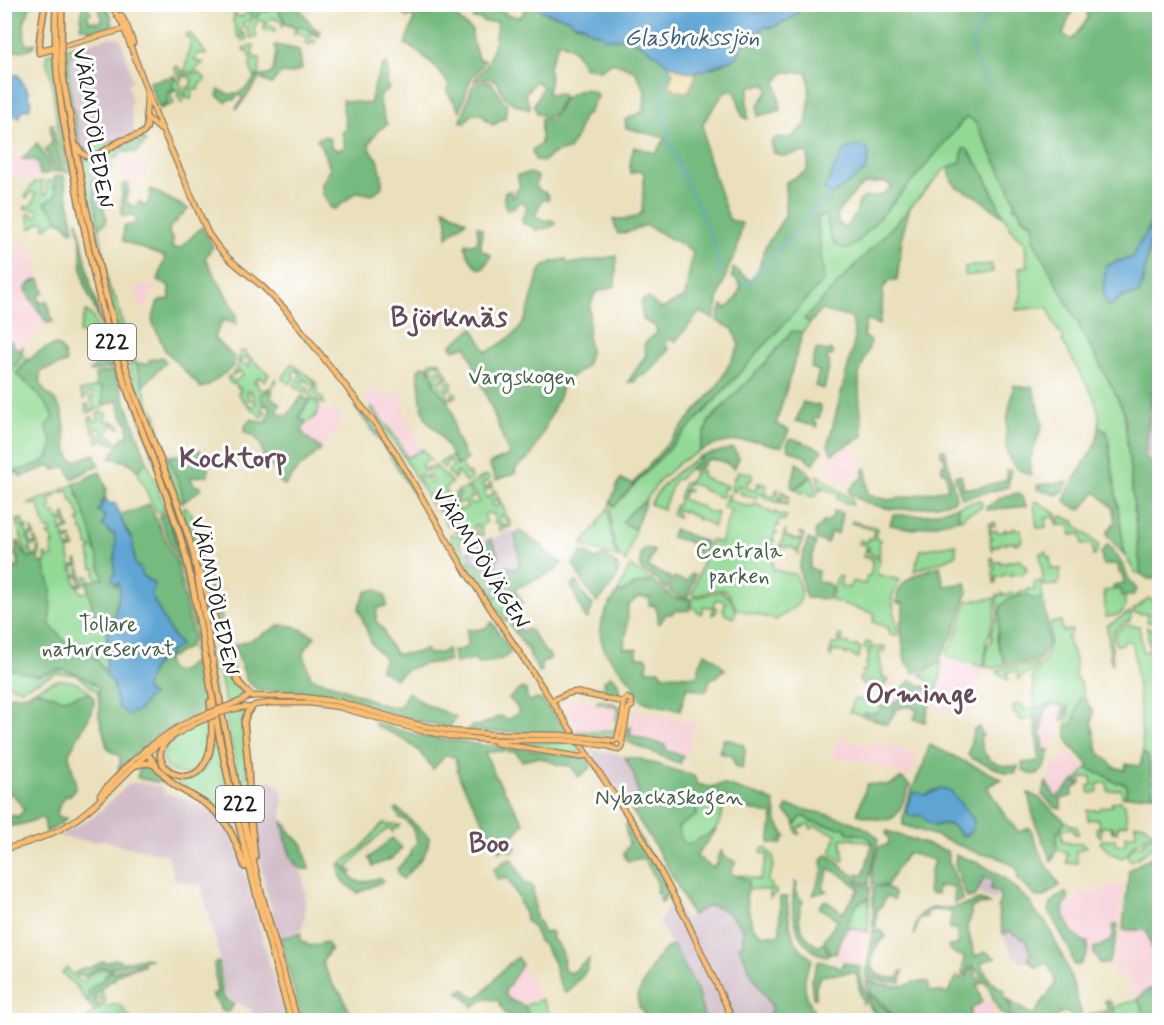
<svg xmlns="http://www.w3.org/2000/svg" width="1164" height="1025" font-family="Mynerve,sans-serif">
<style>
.built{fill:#f6cfd6}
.industrial{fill:#d1bdc9}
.green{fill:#92da94;stroke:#577b58;stroke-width:1.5}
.forest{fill:#75ba7e;stroke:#486b4d;stroke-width:1.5;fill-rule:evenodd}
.sand{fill:#eeda9e;stroke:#857b5d;stroke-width:1.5}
.water{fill:#5fa5d4;stroke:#3e6078;stroke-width:1.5}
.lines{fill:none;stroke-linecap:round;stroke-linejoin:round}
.stream{stroke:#5fa5d4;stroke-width:1.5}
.major-casing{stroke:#837e6c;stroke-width:7}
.highway-casing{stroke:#837e6c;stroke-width:8}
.major{stroke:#fcbd6f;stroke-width:4.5}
.highway{stroke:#fcbd6f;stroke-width:5}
.major-bridge-casing{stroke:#837e6c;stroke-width:7;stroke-linecap:butt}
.major-bridge{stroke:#fcbd6f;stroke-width:4.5}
.labels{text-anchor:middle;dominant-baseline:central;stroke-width:6;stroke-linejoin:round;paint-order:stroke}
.shield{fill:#fff;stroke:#606060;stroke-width:1.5}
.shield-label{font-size:21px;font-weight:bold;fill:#1c1c1c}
.street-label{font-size:22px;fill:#1c1c1c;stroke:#fff}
.park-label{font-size:22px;fill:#455e46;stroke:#fff}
.water-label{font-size:24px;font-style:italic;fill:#3e6078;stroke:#fff}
.district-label{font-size:28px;font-weight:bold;fill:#674c58;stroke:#fff}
</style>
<rect width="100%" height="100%" fill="#fff"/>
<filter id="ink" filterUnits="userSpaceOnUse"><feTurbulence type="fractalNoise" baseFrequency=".0167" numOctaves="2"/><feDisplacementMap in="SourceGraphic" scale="12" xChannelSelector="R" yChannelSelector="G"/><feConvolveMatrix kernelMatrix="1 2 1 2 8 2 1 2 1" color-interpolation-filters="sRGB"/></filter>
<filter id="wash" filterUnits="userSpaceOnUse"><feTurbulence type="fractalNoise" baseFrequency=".008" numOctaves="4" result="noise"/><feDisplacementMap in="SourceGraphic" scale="24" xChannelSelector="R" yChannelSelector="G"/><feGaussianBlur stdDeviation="1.35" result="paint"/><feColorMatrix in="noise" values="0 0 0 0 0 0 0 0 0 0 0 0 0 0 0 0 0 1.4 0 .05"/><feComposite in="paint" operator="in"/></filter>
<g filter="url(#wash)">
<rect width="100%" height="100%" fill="#eae0bc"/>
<!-- built -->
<g class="built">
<polygon points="5,147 22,159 35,160 38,164 40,175 30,181 15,177 5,169"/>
<polygon points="122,156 127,156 127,164 134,169 139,165 143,157 146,164 142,166 147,173 138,178 140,182 122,177"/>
<polygon points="25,241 30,244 40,279 33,281 28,295 47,323 18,352 4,354 4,263"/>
<polygon points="134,286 152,286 155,288 154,294 149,295 150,302 146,303 148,311 146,313 137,300"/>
<polygon points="376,386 384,398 389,395 402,393 406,418 422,449 407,458 397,439 364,397 366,396 365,394"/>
<polygon points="319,408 332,412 341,411 341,425 321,449 304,435 302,429 306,423 316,417"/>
<polygon points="850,446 863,459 859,471 847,485 823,464"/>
<polygon points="949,660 982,669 983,673 971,713 955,711 954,713 934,708 943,677 943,664"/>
<polygon points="569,698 577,698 618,707 616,717 612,718 609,730 605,730 605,733 576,731 565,707 566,700"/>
<polygon points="1052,704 1057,704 1064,706 1054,747 1049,750 1045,750 1041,727 1046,709"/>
<polygon points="639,711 666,716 695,724 687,758 667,751 659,743 630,735 630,727 629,726 632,713"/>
<polygon points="839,738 867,746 877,743 895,749 896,747 905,750 905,752 917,755 918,758 912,771 904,778 902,774 862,761 861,763 842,758 841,761 832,758"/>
<polygon points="1068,751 1085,768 1075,780 1056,798 1046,782 1054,768"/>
<polygon points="1123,882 1124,888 1120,923 1118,925 1116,940 1109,962 1108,964 1099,963 1098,958 1095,956 1091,954 1085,955 1080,965 1052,914 1077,898 1083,889 1086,891 1088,895"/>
<polygon points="848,927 868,932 862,966 840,959 836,954 841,937"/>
<polygon points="1123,930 1146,930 1159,970 1159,985 1144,992 1138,999 1132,992 1125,975 1115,977 1113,963 1120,935"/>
<polygon points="522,965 525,966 525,972 530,976 540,996 526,1003 519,1003 512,1001 509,999 505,995 505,991"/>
<polygon points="990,1000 999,1019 997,1020 969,1020 972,1008"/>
</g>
<!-- industrial -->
<g class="industrial">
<polygon points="114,37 121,39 133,82 128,84 132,104 130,105 135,135 95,149 85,150 80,145 73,107 69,55 76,47 107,38"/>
<polygon points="1159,380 1159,469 1145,457 1152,394"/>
<polygon points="511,530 515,532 519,557 519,567 514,569 509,567 500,568 496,565 499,555 491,539"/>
<polygon points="474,540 488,540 486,562 471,562 471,551 474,545"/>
<polygon points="590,750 613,753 625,757 634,775 639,795 627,803 615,784 610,781"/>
<polygon points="270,779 283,792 282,820 287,844 291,856 303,876 305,893 305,916 301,934 280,938 265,886 261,862 258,859 253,825 251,790 254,790 260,787"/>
<polygon points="130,783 142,783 160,786 164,790 164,793 180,796 208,810 217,817 224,825 233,841 239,854 270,967 287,1020 254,1020 251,1009 237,1003 226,996 223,989 219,955 201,885 175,881 168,854 117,845 104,839 96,842 58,837 95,816"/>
<polygon points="984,877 993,881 998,892 995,900 977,893"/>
<polygon points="669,905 677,905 684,919 709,906 715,907 731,915 743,929 743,944 739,947 752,975 772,1007 768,1020 705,1020 697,990 659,922"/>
<polygon points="1011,931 1024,938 1031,954 1027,961 1023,963 1020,963 1017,958 1013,958 1003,934"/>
</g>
<!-- green -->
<g class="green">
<polygon points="273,8 278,8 284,18 284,22 296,27 302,26 319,37 312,33 309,36 316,42 309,45 305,42 307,39 297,31 295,34 294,34 295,28 284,24 282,26 282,20 270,18 266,24 275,27 275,31 264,30 264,21 256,21 256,27 254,28 257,37 251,38 246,28 250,22 247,20 243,23 244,27 240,30 242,34 244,33 247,39 242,41 240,36 238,37 233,21 234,14 240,17 241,16 243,17 247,11 250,13 250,18 258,17 261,11 270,10"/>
<polygon points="190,33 206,53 206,55 198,53 195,60 203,63 197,68 196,71 177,74 175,70 175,66 179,67 179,70 185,71 191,39 186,37 185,35"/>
<polygon points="254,45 252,55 254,56 254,58 260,58 259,77 255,76 254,80 253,74 249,65 252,64 247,50 244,51 243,48"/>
<path d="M72,47H76L69,55L70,75L73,107L80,145L84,147L85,150L94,149L95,144L118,141C103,151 85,166 77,139L66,75L65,51L66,49Z"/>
<path d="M54,52C53,93 63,132 70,172H65C59,140 55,109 51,77C49,69 45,62 47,54Z"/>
<polygon points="199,73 205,78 205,80 202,83 200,83 198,90 193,89 191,99 186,98 186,87 190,88 192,78 184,76 182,80 181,81 179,76"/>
<path d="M173,76H175C181,85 186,91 183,102H181L177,95L180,94L178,90L170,93L174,103L160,109L159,108L167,104V94L171,86V82L175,80Z"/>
<path d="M966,117L971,118L976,124L1007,183L1015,202L1013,207L1017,208L1023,219L1034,225L1033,239L1113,389L1124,412L1141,574L1135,572L1125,556L1107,432L1099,428V414L1094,398L1062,341L1064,339L1060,331L1058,332L1047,307L1016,310L1021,297L1019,268L1027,266L1025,242L1015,234L1004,217L982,170L963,149L961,162L944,170L897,222L805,319L810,323L803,332H792L766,362L709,421L701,443L700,451L680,462L660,480L646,500L632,511L623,522L635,529L626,562C610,553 612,521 610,504L611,501L614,506L706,410L793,314L817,217L826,216L830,235L835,244L901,193L922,170Z"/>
<path d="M116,146L117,151L119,152V157L110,158V172H107L106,169L100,170V178L83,174L80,157C99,164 102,155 116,146Z"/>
<path d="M84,178L91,179L109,287L116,299L123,325L130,341L136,361L128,363C110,302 96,241 84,178Z"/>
<polygon points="51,180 53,187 55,187 56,195 45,203 54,212 58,219 45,229 44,227 46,223 44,221 38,223 31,229 27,214 32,213 33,217 38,216 39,215 37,209 25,209 25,206 32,205 36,194 31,192 27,198 25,197 29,189 35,182 36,183 42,181 43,194 47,194 46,181"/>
<polygon points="991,264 993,272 965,276 965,267"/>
<path d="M100,288H101C112,335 128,382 144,427C155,457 168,487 178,517C197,579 207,641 217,705L199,603L193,575L113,340Z"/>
<path d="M86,311C96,317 97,326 95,337L79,333Z"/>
<polygon points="244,351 249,357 245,359 240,359 240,363 243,363 248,367 251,365 248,362 251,358 269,374 264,381 259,377 254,383 257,383 258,388 266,391 268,388 270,389 276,379 277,380 266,395 263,403 271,407 269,407 263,405 261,409 266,412 262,417 246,404 253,406 257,403 252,400 255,397 251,394 252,392 248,391 247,394 250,399 248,401 244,402 238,393 241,391 239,388 241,387 238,388 235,384 231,384 227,378 229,375 234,382 243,375 240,371 233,375 232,374 238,368 239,352"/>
<path d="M22,354L28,359L16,374C32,387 45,399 54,418L46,427L53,444L48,458L41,463L14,472L5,459V355Z"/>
<polygon points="438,361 442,364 439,365 438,363 430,367 432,371 443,367 447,374 444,375 443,371 441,371 441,373 434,377 435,380 448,376 449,378 440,382 441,389 447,387 446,383 451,381 453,385 451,386 452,389 446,391 449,398 453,396 452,393 454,392 456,393 457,396 447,400 436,388 428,366 431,362"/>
<polygon points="136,363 149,404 155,412 160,430 161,440 182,491 184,502 181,503 144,410 129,365"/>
<polygon points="292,363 317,383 315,386 318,388 316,394 323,398 324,404 311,398 309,396 315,384 314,383 312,385 304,379 302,384 309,389 306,394 295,387 294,386 301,375 296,369 292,374 295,377 290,384 282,379"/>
<path d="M101,386C104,395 102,400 103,408L87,413L85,405L88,404L90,411L94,409L92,401H91L90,398L93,397L92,392L88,393V396L83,399L80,391Z"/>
<path d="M310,400L319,404C319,415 314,418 306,423L299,417Z"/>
<polygon points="372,407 397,439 407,458 423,449 431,460 423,462 424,464 421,466 423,469 436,465 419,475 420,478 425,476 431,484 434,482 431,477 429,478 427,475 431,471 437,467 452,483 445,489 450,498 459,490 457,497 446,503 442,496 438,496 435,499 439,504 441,503 442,505 435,509 398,448 370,409"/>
<polygon points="102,412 107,414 104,420 112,421 121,426 119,429 111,423 110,425 111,426 107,434 117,441 115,444 107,442 107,439 100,440 100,442 97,443 96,437 103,433 100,428 95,429 96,432 93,433 89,418 92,417 94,421 99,420 97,414"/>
<polygon points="451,456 455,460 457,465 462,463 466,474 469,473 472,479 466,483 458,472 455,475 456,477 454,479 447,471 453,466 450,460 446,462 447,465 444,468 439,463"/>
<path d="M701,456L699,463C692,465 682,474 679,480L675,479L663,509L650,504C663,482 679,469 701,456Z"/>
<polygon points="147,461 166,510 161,512 156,512 137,471"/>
<polygon points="701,470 703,471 702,476 713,482 727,485 726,489 723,488 721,492 724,494 722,498 701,489 701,487 688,483 686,488 690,490 689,492 682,489 684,483 692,479 693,475"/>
<polygon points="739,471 753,474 751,481 748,480 746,488 755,491 758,483 759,484 759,486 760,483 767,485 764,494 774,497 777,489 778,489 778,495 779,496 782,494 782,491 789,496 789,498 785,496 784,499 780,498 779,501 785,503 786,501 788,501 787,505 766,499 766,498 759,493 756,499 739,493 741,487 739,485 735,492 731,490 734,477 736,477 738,473 737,472"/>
<path d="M100,472L107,489L105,496L167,658L107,746L99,716L100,707L98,693L77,675L57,673L21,689L5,684L4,563H8V569L19,567L18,558L15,555L17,542H19L24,555H27C22,544 20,532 17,520L22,519L23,526H26L27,527L23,529H26L27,535L32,534L31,529H33L35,535L27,538L29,539L30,544L35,543L34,539L36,538L38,544L30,547L29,548V550H31L32,557H35L33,555L38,553L37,548L39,547L40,553L37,559L39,563L46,562L44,555L47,554L48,558L53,557L51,544H54L53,540L47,534H51V530L49,529H46L39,506L36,504L32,505L28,504L56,493L57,495L49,499L52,507L49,508L51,514L56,512L59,520L64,518L63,515L65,514L67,520L60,523L61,529L67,528L65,523L67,522L70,529L61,532L64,535V539L72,537V539L65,541L67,548L72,547L71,542H73L75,548L68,550L71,566L77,565L76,561L78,560L79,566L73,567L71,570H74V575L79,574L78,569L80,568L82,575L74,577L76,585L81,584L79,578L82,577L84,584L78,586L81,593L89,592L85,576H89L91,582L97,580L94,573L96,572L95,568H92L89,550L92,549V548L87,545V540L83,530H81L80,523H78V520L81,518L77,512L78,511L76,506H75L73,501H71L69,491L60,493L59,491Z"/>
<polygon points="818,475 852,500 852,505 837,499 839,494 823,489 824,486 822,486 819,493"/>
<polygon points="484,476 488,476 490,479 484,482 482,485 484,488 490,486 489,483 491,482 493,487 484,491 487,498 493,495 492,492 495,490 499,498 492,502 494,507 500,504 498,500 499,499 510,521 507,522 502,514 499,518 504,527 511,523 511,526 500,531 498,527 500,525 497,523 494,523 496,521 493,513 490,514 489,512 484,515 487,522 481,526 483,535 475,536 478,526 475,525 471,535 455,531 455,528 456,526 455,524 457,522 454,517 449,519 450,525 448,526 439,511 456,500 456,506 458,511 467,507 465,501 459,504 458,499 462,491 467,487 474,497 469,499 471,505 479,502 477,494 472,491 469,486"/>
<polygon points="813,477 816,491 816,497 809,496 809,494 802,492 802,493 796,490 795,489"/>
<path d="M681,491L685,492L682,499L704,508V510C709,512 714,513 718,513L713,527L712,525L700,519L698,520V518L684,511L683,512L678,509L676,515L679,516L678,518L672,515L676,505H678Z"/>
<path d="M728,494H730L728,500H733V502L740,504L741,503L742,505L748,507L749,505L753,507L755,504L763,507V509L769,510V512L775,514L776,512L777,514L787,516L785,521L780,519L778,524L779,526L777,525L775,532L777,533L774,534L773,541H774L772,543L770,549L772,550L769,555L774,557L773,558V569L786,573L795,574C809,603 799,604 776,620L737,609C734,604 731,595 726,591C719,587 704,594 696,596L692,594L710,540L720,543L731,510L723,507Z"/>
<polygon points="980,500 982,504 981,508 966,514 962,519 959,519 958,506"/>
<polygon points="1034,502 1038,502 1055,513 1057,514 1058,526 1057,526 1055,517 1046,518 1046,527 1037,528"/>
<polygon points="186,507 192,514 207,575 224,624 222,629 212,603 182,509"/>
<polygon points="608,508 613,545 618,558 582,545 594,528 598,527 597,524"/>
<path d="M169,512C189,577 201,641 209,708L206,706L202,667L196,665L192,652L195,641V633L182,572L177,558L180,555L167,513Z"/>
<polygon points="1062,516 1075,522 1075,525 1099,545 1095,556 1093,556 1092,544 1082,545 1081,534 1071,535 1070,525 1060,525 1060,517"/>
<path d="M852,521L877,528L875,538L880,540C878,545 881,552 879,556L869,553V548L865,554L867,546L858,543L859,540L868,542L869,538L872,539L874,530L851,523Z"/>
<polygon points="995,522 995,526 990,526 991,532 996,530 997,532 1004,532 1005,529 1006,531 1013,530 1014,528 1015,530 1021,529 1022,539 1020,540 1021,542 1015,544 1014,542 1007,543 1006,545 1006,543 999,544 999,546 993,546 993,550 991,550 990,539 992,538 991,536 990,536 989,524"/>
<polygon points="785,530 786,530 785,536 796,540 797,539 802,540 803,535 800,534 800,532 804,534 798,555 798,550 794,550 794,548 787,546 786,548 782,546 780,551 778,550 782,542"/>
<polygon points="450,534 463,537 464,539 459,542 465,553 470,551 469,546 472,545 472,542 474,542 471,551 471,562 465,562 451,539"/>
<path d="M956,544V555C943,563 928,564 914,571L921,550Z"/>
<polygon points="1047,552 1047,557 1050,557 1051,569 1061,569 1058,585 1044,586 1040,553"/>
<polygon points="863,555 880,558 876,574 900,580 892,597 898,635 890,635 889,628 873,622 875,614 831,600 837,576 842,577 840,586 849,588 852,581 865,584 867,576 870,576 873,560 863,557"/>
<polygon points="993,557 995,563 1000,561 1001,563 1008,562 1008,561 1016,561 1017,559 1021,559 1023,566 1026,566 1027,571 1024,572 1024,574 1020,575 1018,574 1011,574 1011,576 1009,575 1003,575 1002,577 996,577 996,583 994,583 993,571 995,570 995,567 992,567 991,558"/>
<polygon points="630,566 651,580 649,582 636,584 623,592 617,593"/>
<polygon points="1041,581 1043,598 1001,606 997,641 1005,664 996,668 986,667 987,644 990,643 992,639 991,633 998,615 997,595 1002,595 1002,593 1004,595 1011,594 1011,592 1013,594 1020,593 1020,591 1028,591 1028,589 1034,590 1034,582"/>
<path d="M1121,589L1122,596H1125C1126,613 1123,615 1106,617L1104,591Z"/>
<polygon points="721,592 728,596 736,611 734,618 726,615 723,610 726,602 716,599 713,607 718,608 716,613 714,612 712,616 713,608 704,606 701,614 692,607 692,598"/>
<polygon points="517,593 523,603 507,607 510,618 506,622 491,599"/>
<polygon points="995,598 995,615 986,643 984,667 947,657 947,652 956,636 967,601"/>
<polygon points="1149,598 1158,605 1157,623 1147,622 1147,614 1133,613 1133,610"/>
<polygon points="209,608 231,663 236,683 244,693 239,699 225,704"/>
<path d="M1130,612L1131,615L1130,621C1107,626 1111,644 1113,663H1111L1107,626Z"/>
<path d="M1061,621L1062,631L1072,630L1069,636H1067V639H1069V644C1075,654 1077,664 1075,676L1081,683L1084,697L1080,699L1073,724L1066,727L1069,707H1067L1065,718L1062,721H1061L1064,706L1055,704L1035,708L1034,710V719L1019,720L1017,714H1014L1013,706L1014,705L1022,704L1023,709L1035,708L1032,675C1047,663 1052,641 1050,623Z"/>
<path d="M1127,625L1139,626L1143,652L1150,651L1147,627L1154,630C1154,645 1150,659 1153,675C1154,685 1159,693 1159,704H1157L1160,717L1159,796L1153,794L1148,756L1143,753L1140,707L1133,644L1129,641H1124L1123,644L1116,645C1112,636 1118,628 1127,625Z"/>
<polygon points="839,635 843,636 842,642 847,644 848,642 848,645 855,647 856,645 861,648 858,658 853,657 853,655 847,653 846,655 845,653 838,651 837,652 833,650 831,657 829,656 832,644 839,644 840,640 837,639"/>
<polygon points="866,642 872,644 871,647 874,649 875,647 885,647 885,651 879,652 883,678 887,678 887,681 884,686 880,684 879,686 878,686 878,683 872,681 871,683 870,681 866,680 864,685 859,681 860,677 862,677 863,673 862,671 865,671 867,664 865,663 867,663 869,656 867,655 870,650 864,649"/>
<polygon points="941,663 941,675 934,695 929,681 920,674"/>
<path d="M1038,664C1034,672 1024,673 1018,680L1017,671L1007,672L1008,680L997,672L1005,667Z"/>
<path d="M58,680C72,680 82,683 91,694L89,693L63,699L35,690L49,683Z"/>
<polygon points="854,699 858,699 883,706 879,713 871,714 865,713 863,716 850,712"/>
<path d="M599,700C604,702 613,702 618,706C625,712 618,728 615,735L609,737H605L577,733L576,731L604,732L605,730L611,731C616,730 618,722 615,718L618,714V707L597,703Z"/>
<polygon points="237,710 247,711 245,755 249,825 225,715"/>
<path d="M209,720C208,733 209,748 203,761C192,787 152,770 166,747C172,735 197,725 209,720Z"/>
<path d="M213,721L239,843L229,824L216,808L171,778L151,756C157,760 162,770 170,775C176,779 184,781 192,778C214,771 211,739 213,721Z"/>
<polygon points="545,742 576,744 580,751 578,753 572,754 512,743"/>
<polygon points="1087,768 1107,777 1111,780 1126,784 1127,787 1125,797 1122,797 1121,789 1108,791 1107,783 1097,784 1098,792 1089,793 1088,786 1092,785 1091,777 1081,778 1081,784 1077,780"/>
<polygon points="1120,801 1125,805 1127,824 1120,825 1117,829 1117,833 1114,833 1113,826 1112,833 1111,826 1101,827 1101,837 1097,833 1096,828 1099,828 1098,819 1088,820 1087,810 1099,810 1102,807 1112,806 1112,802"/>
<path d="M717,803H723C723,832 710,833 688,845L682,842L677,827L697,815L696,806Z"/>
<path d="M801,817H806L809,821L840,828L844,827L848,833C857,834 870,834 873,844L853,839L852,838L841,839L844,860L842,861L831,853L836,834L815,826L811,829L809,824L798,828L800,834H797L795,825Z"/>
<path d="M1066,822L1077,827L1078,834H1075L1072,828L1062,829V841H1068L1070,844L1081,843L1087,847L1076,851L1077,863H1067V852L1056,850L1053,861H1051C1054,849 1056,829 1066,822Z"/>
<path d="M385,823L387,826L392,824L400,825L397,828H393V832L389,828C373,839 360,852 348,868L353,872L350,874L342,863L362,847L382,824Z"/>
<polygon points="1135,824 1144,824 1153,833 1132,846 1127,855 1122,858 1112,854 1100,843 1102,840 1115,839 1116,845 1125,845 1125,836 1136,835"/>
<path d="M1154,835L1159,840C1151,849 1141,858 1130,861L1128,856L1133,847L1141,845Z"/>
<polygon points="762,848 767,848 769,852 773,855 773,867 767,882 772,884 771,888 776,890 776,893 770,898 770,890 747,889 748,881 738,876 742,875 760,880 768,855 761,853"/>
<path d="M869,899L868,932L848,927C850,914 855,901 869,899Z"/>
<path d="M67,968L78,980L84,982L87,980L85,978C95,971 102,966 113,971L107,973L104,979L89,989V998L86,1002L77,987L62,973Z"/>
<path d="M101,989L106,1001L104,1003H101V997L96,998L97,1004H99L100,1007L119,1004L132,1020H127L119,1015L117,1016L120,1020H113L112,1017H107L106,1015L104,1017L105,1020H86L94,1011L98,1010C97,998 87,999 101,989Z"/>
<polygon points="542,999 553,1020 535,1020 533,1017 529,1019 525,1006"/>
<polygon points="1138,999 1144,1015 1159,1011 1159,1020 1118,1020 1114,1010 1116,1006"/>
</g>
<!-- forest -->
<g class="forest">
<path d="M5,4L36,5L31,6L24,22L25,45L36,43C30,53 15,51 5,51Z"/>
<polygon points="83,5 87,5 91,13 87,15 90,22 95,21 96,23 103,20 97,5 104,5 112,17 110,21 113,24 111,26 90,33 89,29 80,27"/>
<polygon points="252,5 297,5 313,27 320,31 320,36 302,26 296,27 284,22 284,18 280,15 280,11 278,8 273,8 269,12 261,11 258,17 250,18 250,14 253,7"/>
<path d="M412,5H417L422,16L430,14L432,8L430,5H442L446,9L451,6C456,18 462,23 472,30V38L478,59L485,60C482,68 474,73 470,81C466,91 464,101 460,111L447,92L449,85C438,68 423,53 405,44L414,20L412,16L406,17L403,14V11L413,9Z"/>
<path d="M525,5H538L547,13L569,19L575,24L583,25L590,31L600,34L605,38L633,40L656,54L667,63L673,73L670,81L678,91L688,92L695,78L697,70L699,69L702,72L705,69L715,67L728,60L737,57L744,43L753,35L766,26L768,28L778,25C786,18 797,18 801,6L804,5H1077L1070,15L1063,34L1072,40L1088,18L1086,7L1088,5H1159V210C1153,217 1151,223 1147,232C1142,241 1136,248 1132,258L1115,262L1106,267L1105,279L1113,305C1120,296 1126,296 1138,294L1142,285L1150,242L1159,231V380L1152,394L1145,457L1159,469V579H1148L1141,574L1124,412L1113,389L1033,239L1034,223L1024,218L1019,207L1015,206V202L1007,183L976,124L970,118L966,117L922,170L859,241L849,249H845L835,244L830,235L826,216L817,217L824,280L706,410L614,506L611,501L620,479L633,484L718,385L739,346L733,329L717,321L722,305H723L726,309L736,299L741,286L736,279L732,278L733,268L751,281L759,268L765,247L785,216L786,182L807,171L808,165V153L804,152L783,156L774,153L771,142L777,137C799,140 790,135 806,124C809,106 812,90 807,72H784L776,82L781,110L758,116V105L768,91L767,85L750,86L747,100L748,119L743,117C738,109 740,101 735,92L726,90L703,123L706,151L728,216L730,220L742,223L737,250L729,266L719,296L714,319L700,312L675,342L671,338L665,345L669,349L653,368L644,376L640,375L634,382H628L646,355L644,344L657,332L655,326L643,320L641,303L642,300L648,298L661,309L685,297L693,251L646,225L631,231L618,234L613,220L633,218L642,213L644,174L640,170L630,174V163L634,147L656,153L665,138L626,128L625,120L644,111L645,90L634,70L613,62L600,70L583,67C577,51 574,48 559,42L549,66L550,85L547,93L554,95L557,93L561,94L564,97L553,115L547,117L537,113L534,105L543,87L536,81L525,94L530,107L529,110C520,106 509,103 503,95C501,91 500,85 497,82C490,76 480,79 474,82C476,75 482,72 486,66C494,52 495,39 497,22H484L481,19H473L474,13L478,11H486V7H491V11H505L506,15L519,17L523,14ZM860,146L866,149L869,153L866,170L833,194L824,189L843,152ZM885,182L892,186C884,195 878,197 865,197L859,202L856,214L846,228L838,223L837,213L857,190L865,184Z"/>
<polygon points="748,5 787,5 781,10 767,10 758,14 748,8"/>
<polygon points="275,45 299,50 302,69 290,74 283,73 279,75 271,84 262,80 261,76 269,75 273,71 276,54"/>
<path d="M387,64L388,75L387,81L389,89C388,90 382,94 381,95C377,103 385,118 387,125L378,130L369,144L370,150L378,159L382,176V187L372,195L359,192L355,193L338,207L335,209L331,208L322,192V184L330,169L327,159L317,139L325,136L330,139L331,147L338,150L345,147L342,133C343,132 345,131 345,130C347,127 342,106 342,100L370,104L375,84L383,65Z"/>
<polygon points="173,76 175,80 171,84 175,89 167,94 167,104 159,108 149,82"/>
<path d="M255,76L259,77L258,81L237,109L236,108L243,99L238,95L234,100L229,99L226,102L217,96L219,90C220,90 227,93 228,94C240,95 252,86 255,76Z"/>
<path d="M485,81L492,83L502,99L507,104L505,118L493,125L486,120L483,115C473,112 470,115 465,123L461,121L472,86Z"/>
<path d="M584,89L594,92L598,96L594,101L588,114L583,117L577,135L569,150C557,151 551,153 543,162L535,160L532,150L541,144V118C556,123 556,113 562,102C567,95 575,91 584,89Z"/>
<polygon points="51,124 53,124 62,171 53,172 50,159 45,149 52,143 50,125"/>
<polygon points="142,136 143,139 146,141 137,153 131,152 122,152 122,143"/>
<polygon points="37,143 48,161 50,173 40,175 38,164 35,160 22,159"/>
<polygon points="963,149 967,149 982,170 1004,217 975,196 957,187 951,180 949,167 961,162"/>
<path d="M530,173L538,177L536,186L538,190L546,193L549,197L548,200L545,199L541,202L535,216L545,221C550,219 553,219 556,224C550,228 542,230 535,230L532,226L523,224L522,218L527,207L522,201L512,209L507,210C505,205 503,197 505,192L511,191L512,197H515L516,190L520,187L517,175Z"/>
<path d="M64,176L74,230L71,231L62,222H59C55,210 49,211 45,203L56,195L54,177Z"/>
<path d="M91,179L105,181C104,188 101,196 102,202C103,215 114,219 99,228Z"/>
<polygon points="125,183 129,185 127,190 129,191 126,197 128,204 134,207 140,201 143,205 148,204 151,189 188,209 170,227 169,234 173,238 172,248 180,248 202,227 213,246 205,258 236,313 236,324 223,320 214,338 234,357 234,366 207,386 201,388 165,350 152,321 158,301 170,299 169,286 158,281 165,257 123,241 124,226 136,224 135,215 122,216 122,185"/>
<polygon points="910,207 903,232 897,280 888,282 883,289 882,311 879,325 866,320 864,336 871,341 859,375 859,392 863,436 832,454 828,445 855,339 852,318 821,310 810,323 804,319 897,222"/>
<polygon points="444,208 466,221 447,237 447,221"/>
<path d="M77,221H78L91,286L114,367L91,372L90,370L95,368L93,354C114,343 93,306 87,291C84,284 83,275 82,268C80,257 82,246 80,235C79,230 78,226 77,221Z"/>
<path d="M477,226L482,229L481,250L491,255C489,261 486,263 484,268L481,269C472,266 468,255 465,246L467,244C481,246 478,236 477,226Z"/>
<path d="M617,256L615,286L595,293L590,306L588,337L590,352L586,366L563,383L559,397L540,439L531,456L515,469L516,473L496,480L489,464L509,455L494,414L466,346L454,350L451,346L473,328L486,352C500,345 519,334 525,319C531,305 534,288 539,273C544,263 555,261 566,259L568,264Z"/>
<path d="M40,279L44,293L38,295L40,303L47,301L53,322L47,323L28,295L26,288C30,282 33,281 40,279Z"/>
<path d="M792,331L803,332L776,424L789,430L782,446C773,447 766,443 758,441C739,439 717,442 700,451L701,443L709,422L766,362Z"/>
<path d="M9,340L12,342L11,343L19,351L23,347C22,360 13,369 5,379V341Z"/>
<path d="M56,345C64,349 65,355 66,363L41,371C36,392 52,393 60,408C66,419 64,429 66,441C67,448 69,454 71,460L76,461L94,454L99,465L72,479L66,466L54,470L51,465L21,477L19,474L14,472L13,478L5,481V459L14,472L41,463L48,458L53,444L46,427L53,417C45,399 32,386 16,374C28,361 37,349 56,345Z"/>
<polygon points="818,349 827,351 830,349 833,353 832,356 828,355 827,360 830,362 824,389 815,386 819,371 811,368 816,350"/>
<polygon points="162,357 166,362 143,386 136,364 142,363 144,365 149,363 149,360"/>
<path d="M422,366H428L436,388L447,400L453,414L455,434L464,454L468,459L457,466C455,459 442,438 438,432C435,428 431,426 428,422C419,408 421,390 418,375V370Z"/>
<path d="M114,370L147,461L137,471C132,460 121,461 110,458L123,437H128V424L121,414L118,400L105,405L103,402L102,387H96L95,374Z"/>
<path d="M1014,385L1027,388L1032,386L1042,419V426L1030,460L1031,475C1025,473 1018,470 1014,466C998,449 1010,405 1014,385Z"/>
<path d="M270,389L273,391L271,397L280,404L277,411L280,414L287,416L302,396L309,400L299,417L306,423L302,429L304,435L321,449L295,472L286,485L281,484L274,469L264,460L261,445L255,437L244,432L246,424L252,419L263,422H268L267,418L271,408C266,403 260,403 260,394L267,392Z"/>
<polygon points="803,402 814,405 818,404 821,407 819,418 815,417 813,422 817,423 817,427 796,421"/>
<polygon points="356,406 377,430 395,456 418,495 415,497 388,452 355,407"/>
<path d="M1099,428L1107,432L1125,556L1107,535V532L1115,522L1113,508L1096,492L1080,510C1076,508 1066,504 1065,500C1063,494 1088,458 1092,450C1096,443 1098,436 1099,428Z"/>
<polygon points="791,438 816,447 822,451 813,464 806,459 806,457 788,449 787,444"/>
<path d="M733,448L739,458L734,469C727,462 716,458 706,460L703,466L693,472L691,468L694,464L699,463L701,456Z"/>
<polygon points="195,449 201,451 202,460 208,460 208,476 192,477 191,479 195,486 201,486 201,489 184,502 182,491 168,456 184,455"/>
<path d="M942,449L945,450L956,498L954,501C917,510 885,516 850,494L849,491L857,481L863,478V474L862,472L866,468L868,495L889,500L948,489L946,473L942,471V465H945L944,456H941V450Z"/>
<polygon points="797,463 805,469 811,476 794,489 791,486"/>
<polygon points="1007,470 1011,470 1008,487 964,498 962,498 955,477 956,475 961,475 964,488 976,488 1007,480"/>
<path d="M100,472C105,483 109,493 101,504C102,508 105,525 107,527C111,535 115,529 116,542C118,556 115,571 116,585L118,581C124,591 118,597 116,606C114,617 115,623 107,630H102L100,623L95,619L87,582L103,578L89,525L74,484Z"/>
<polygon points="1068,482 1062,492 1057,495 1037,489 1038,485"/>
<polygon points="1019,493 1027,506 987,510 986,507 1004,496"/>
<polygon points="646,500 635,529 622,522 632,511"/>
<polygon points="149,504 177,564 193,638 189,647 171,657 169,656 169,653 179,643 172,635 150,594 152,583 143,576 140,568 137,567 134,562 132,540 119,515 139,509"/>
<polygon points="958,506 959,519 913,529 890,525 893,515 926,515"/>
<polygon points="834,511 842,513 838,534 831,532 827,543 816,539 815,531 825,521 828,522 829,520 831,520"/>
<polygon points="167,513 180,556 177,558 159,517 160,515"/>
<polygon points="674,529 706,542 702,557 692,550 690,542 671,537"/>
<polygon points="519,530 538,544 542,545 546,553 562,563 555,571 516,588 517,593 491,599 465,562 486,562 488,540 491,539 499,556 496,565 500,568 509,567 514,569 519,567 519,557 515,535"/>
<polygon points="808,539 816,542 809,568 818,571 817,579 818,581 829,584 832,588 829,599 806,598 799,568"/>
<path d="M17,542H19L25,555H27L29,558L38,556L39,563H44L51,589L50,625L67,643L94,656L114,684V690L119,708L146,699C147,695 146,692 146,688C146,678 154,666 160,659L167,658L168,666L174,672L183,670L194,661L196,665L202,667L206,706L209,708L161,733L136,754L121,769L118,768L120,766V756L110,751L107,746L99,716L100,707L98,693L99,687L80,675L62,669L37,676L5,668V569L19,567L18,558L15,555Z"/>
<polygon points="1108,544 1123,564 1127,576 1137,590 1133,595 1122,597 1121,589 1114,590 1113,585 1124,583 1123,577 1119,572 1118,564 1103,565 1101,553"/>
<path d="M645,548L654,551L648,567L671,578L667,589L662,586L657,579L642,571C640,564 639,552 645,548Z"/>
<path d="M582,552L589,554L595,559L604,555C610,557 613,563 618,566C619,581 607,592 597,602L590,594L573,564Z"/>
<path d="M940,566L944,586L966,583L968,591L953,635L943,651L940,661L930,667L913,673L910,666L905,661L900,622L903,618V603H897C895,580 922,571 940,566Z"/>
<polygon points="691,574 695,575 688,597 679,597 669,591 674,577 687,582"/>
<path d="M651,580L671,596L677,599H690V610L675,611L672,614H666L661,622L658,624V614L655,606L649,605L650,598L638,597L628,606L627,633L625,635L624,648L637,649V657H646L648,660L647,670H660L664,675L698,676L699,667L705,653L715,659L725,670L722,671L718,676L710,679L707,690L704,692L687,687L680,710C668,707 654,706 643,701C634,697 637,688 631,682C612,660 591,645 605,613C608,606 613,599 617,593L623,592L636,584L649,582Z"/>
<polygon points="577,582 585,597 593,605 588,618 587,619 585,618 571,585"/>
<path d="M376,589L385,596L387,606L377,608L376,621L383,629L387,641L396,654L415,653L425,649L429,654L441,653L447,649L449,661C430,663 409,664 395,679L380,669L385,659L372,644L359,610L360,603L366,592Z"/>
<path d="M1028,595L1031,599L1043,598C1045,611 1050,629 1048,643C1046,649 1042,655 1039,661L1005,664L997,641L1001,606C1008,597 1017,596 1028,595Z"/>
<polygon points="515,621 522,632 528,629 531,631 546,653 548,653 551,658 541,664 542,671 539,673 527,649 510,625"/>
<path d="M492,622L511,652C503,661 489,663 478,663L475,659L455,663L453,650H460L468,646L467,629C477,631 486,630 492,622Z"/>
<path d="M280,625L294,626L315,636L303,653L311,678L335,685L383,705L399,708L408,692L425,704L456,717L449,728L406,718L337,698L314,693L259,691L247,681L234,645C250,642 266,633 280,625Z"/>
<path d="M610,676C617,678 621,686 619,694H617L594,690L595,687L603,688L605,684L603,682Z"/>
<polygon points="910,680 912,680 921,686 930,687 932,696 925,722 914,719 917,710 908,706 895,710 895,713 887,724 863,716 864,713 871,714 878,713 883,706 893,704 901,697 903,697 904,694 902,693 904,687"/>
<polygon points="522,688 524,690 526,690 527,698 530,701 536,699 541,700 569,732 484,732 468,730 473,725 478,726 501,716 507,720 519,712 517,707 509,698"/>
<path d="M35,690L63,699L89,693L94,698V704L92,712L69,753C69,763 78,780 75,788C75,791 71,794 69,796L66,795L58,808V811L56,814L62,818H67L60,825L46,832L44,819L41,818L23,824L5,827V814L12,816H19L24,810L14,795L5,793V696L28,694Z"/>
<path d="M1084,697L1093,712L1092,724L1098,751L1114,767L1125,770L1126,764L1140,766L1143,753L1148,756L1153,794L1125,797L1127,787L1126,784L1120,782L1116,783L1107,777L1090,770C1082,748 1067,756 1066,727L1073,724L1080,698Z"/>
<path d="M1052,704C1038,715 1042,734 1044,750H1049C1048,765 1039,783 1023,770L1022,763L1039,761L1034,710L1035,708Z"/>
<polygon points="374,722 417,735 433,738 484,745 526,749 587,759 589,761 592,766 579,777 571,766 559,765 539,757 522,761 516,752 499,751 485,752 494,774 524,823 511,839 516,848 512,852 506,849 499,851 459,777 455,757 446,755 433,769 419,751 402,738 376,726"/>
<polygon points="629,726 631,728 630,735 665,745 667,751 683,756 680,764 628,742 626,737"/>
<path d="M979,727L983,736H980C982,760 996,768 1018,766V769H1016V773H1007L971,758L968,755L974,729Z"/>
<polygon points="725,738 744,745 745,753 742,769 735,766 732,756 719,753 723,740"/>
<path d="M930,745L1002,779L987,787L1002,811L1018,832L1030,828L1042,858L1059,884V886L1043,897H1036L1018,879L1017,869L1014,866L994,855L980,854L936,836L903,825C902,803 916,783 924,763C926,757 927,751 930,745ZM935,790L951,792C956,798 961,805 966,811C975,820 977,826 967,835H961C953,825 951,823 938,825L922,815L911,816L923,795L928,794Z"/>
<path d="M625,757L640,759L694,776L697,784L710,787L722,784L764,797L774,802L777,822L786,837L782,839L783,842L781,844L769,843L773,815L723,803L696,806L697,815L678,827L682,841L688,845L716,830L696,856L713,868L719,860L717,858L722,850V855L736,862L730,873L749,881L746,898L752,926L763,935H780V897H787C789,923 789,943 812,959C810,964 808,968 806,973C801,991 811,1006 819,1020H768L772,1007L752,975L739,947L743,944V929C736,920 722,905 710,906C704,907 696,913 691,915C674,875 652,839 627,803L639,795L634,775Z"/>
<polygon points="144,765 154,767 167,780 163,783 141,779 137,777 139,770"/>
<path d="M902,778L910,785C895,821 898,826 857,814L867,784L890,785Z"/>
<polygon points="1075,780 1079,785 1073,788 1072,796 1061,799 1061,809 1056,808 1042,795 1046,782 1056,798"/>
<path d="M1028,793L1039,798L1066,822C1056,829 1056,839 1057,850L1053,854L1051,861L1034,820Z"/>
<path d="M787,806L794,807C819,813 860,819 878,838C877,854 868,867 869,884L859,882L857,874L862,875L864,873L873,842C867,834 857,834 848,833L844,827L840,828L809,821L806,817H801L795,825L793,819L785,812Z"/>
<path d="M397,808L429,837C428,858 415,864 403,879L399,876L397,869L411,854L410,850L414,847L417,842C415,832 411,821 400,818L395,809Z"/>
<path d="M282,820L292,834L303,845L309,869C306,869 302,870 299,868C288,860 285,832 282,820Z"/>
<polygon points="630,821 640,837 670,891 662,902 660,901 660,896 656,892 658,884 645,860 641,858 630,861 626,860 624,853 629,844 625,826"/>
<path d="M887,831L947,851L949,861L959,886L962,900L954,903L955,887L938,886L937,894H930L928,891L931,871L934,860L908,853C901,863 892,874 887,886L872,884V868L879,847L887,845L889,842L888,836L886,835Z"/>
<polygon points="392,838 402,848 391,859 373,866 369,858"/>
<polygon points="1158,853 1160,855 1159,970 1146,930 1123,930 1129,870"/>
<path d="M827,855C839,860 843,870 854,875L858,884L870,887L869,899C851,902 853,915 847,928C846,931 843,933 842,936C839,941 838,948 836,954L833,953H830L824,940L838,920L819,907L825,900L843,913L859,889C851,881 841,873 829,869L822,889L827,891L813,895L823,870L822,861L825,856Z"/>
<path d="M956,855L981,864L1005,879L1032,904L1033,910L1047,924L1067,966L1073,984L1081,1013L1078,1020H1073L1071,1015L1065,1012C1059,1013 1057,1017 1052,1019C1039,1022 1022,1022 1010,1018L1012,1011L1007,999L1033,1016L1055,984L1054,976L1047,963L1037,968L1028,960L1029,955L1031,954L1024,938L1021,939L1019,935H1014L1011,931L1003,934C1002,927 998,913 998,907C999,899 1002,902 998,892L990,889L993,881L984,877L975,896L967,898L955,865Z"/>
<path d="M508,859H513L525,884H530L533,888L536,918L540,923L543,932L546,933L550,931L552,932V941H555L563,954L564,971L573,973L578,967L589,959C588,970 585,974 577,981C573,985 572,989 567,993L564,992L558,980L554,963L544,945L539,941L534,929L526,920L525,913L520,905L519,899L507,878L498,880L493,870Z"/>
<path d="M342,863C346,869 352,881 360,882C365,882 374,879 380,878L383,880L382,882L357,893C346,883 340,882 339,865Z"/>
<path d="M795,882L797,884L796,889L797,896L803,901C794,920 801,935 818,947L823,943L829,954L826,956C794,948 789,910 795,882Z"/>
<polygon points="873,887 886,887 894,893 894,900 886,896 882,905 877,910 876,927 873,927"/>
<path d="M1066,893C1071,898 1067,902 1063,906C1065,922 1072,938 1088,943L1087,954L1080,965H1074L1068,946L1049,912C1050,903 1056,895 1066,893Z"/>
<path d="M979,900L984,901L989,904L977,905L971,908V917L967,927L974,953L976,956L986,952L995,958L982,962L981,965L991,982L1005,991L1004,997L1010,1007L1008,1017C993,1011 994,993 985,981C981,976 977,971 973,966L970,967L965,975L962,976L964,957L954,953L949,948V946L958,945L957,929H949L952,912L936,910L928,911L926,918L921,917L918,920L914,936C915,923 920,909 935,908C942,907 949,909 955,907C963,906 971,903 979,900Z"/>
<path d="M1114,925H1118L1116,940L1109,962L1108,964L1099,963L1098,958L1094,955V948C1103,945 1118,940 1112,927Z"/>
<path d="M873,930C880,930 883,930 886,937C875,944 864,965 879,975C885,978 893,978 899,978L900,971H903L901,982H890L866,978C866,962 872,947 873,930Z"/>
<polygon points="301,934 300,940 310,946 326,942 331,948 322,962 333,985 342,995 353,1020 302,1020 280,938"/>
<path d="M673,945L697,990L705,1020H648L639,1006L637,996C647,979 653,954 673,945Z"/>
<path d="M518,957L522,965L505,991V995L512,1001L525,1006L529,1019L525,1020H509L511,1018L508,1014H505L498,1000L484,999L473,1007C470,1000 463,998 458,992L464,989C468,994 471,996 477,997C489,990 493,980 502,971C507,965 512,961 518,957Z"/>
<polygon points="142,958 152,959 111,968 100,967 84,976 78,976 75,973 83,968 90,968 104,961 105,963 115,959 124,962"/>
<path d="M818,961L836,965V967L842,969L843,962L861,967C861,973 860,982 863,987C866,993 867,992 868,1000L863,1004V998L861,997L856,972L821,976C815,983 816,990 816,998H813L811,980Z"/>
<polygon points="217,962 219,963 222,993 225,999 234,1004 229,1012 221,1011 218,1003 213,997 213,994 217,993 214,963"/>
<path d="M143,963L144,966C133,968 120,970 114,980L109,982L94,994L95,1001L99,1007V1010L94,1011L87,1001L89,998L88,990L104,979L107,973Z"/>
<path d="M973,968L977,978L984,982L977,985L982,1002L972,1008L969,1020H897L882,1003L868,990L866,981C879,983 903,990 913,982H928L929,991L948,993L957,976L962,979H965L970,970Z"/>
<polygon points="1159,985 1159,1011 1144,1015 1138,999 1144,992"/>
<polygon points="868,992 894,1018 892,1020 879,1020 868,1004 870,1000"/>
<polygon points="1106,1000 1111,1002 1118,1020 1089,1020 1089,1015 1108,1010 1105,1001"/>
</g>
<!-- sand -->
<path class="sand" d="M667,63C676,67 686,73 696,72L695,78L688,92L678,91L669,85L673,73Z"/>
<!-- water -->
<g class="water">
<path d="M748,5V8L758,14L767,10H781L787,5H804L801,6L802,8C797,15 790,21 780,23L778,25L768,28L766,26L753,35L744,43L737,57C728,61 711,66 702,72L699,69L693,73L682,70L667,63L656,54L633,40L605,38L600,34L590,31L583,25L575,24L569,19L547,13L546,11L542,12L538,5H535Z"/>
<path d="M4,75H18L29,93L28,96L31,99L30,108C21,112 23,107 19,118H18L15,115H7L5,116Z"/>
<polygon points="854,146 860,146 867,149 869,153 866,170 833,194 828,194 824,189 843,152"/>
<path d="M1159,210V231L1150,242L1142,285L1138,294C1132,295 1125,295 1119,298C1115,301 1113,305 1109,307C1099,295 1105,282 1106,267L1115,262L1132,258C1136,248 1142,241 1147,232C1151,223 1153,217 1159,210Z"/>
<path d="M105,499C108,502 110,505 115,503L125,529L132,540L134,552V560L137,567L140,568L143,576L147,578V580L154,583L151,595L172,635L180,645L169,653L168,658L158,660L150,673L146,688L148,694H152L151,697L146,699C145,707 136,712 129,715L119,708L114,690V684L106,675C107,660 106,645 107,630L113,625L111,618L115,616C115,604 124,593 118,582L116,586L112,579L115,573C112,557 119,549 114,533L108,532L107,527L102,526L105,517L103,514L98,511Z"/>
<path d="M941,788L951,792L974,820L972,830L967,835H961C953,824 948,821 934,826L927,822L922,815L911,816L906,812L908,803L914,792C919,792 922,795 926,795C931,794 936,790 941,788Z"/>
</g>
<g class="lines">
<!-- stream -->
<g class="stream">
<path d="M670,64C646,125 690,181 711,236C716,249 718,263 721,277"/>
<path d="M982,73C962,42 977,32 993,4"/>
<polyline points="983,75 989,84"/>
<polyline points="744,284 751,281 759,268 801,225 828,194"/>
</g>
</g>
</g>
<g filter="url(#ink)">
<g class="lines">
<defs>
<g id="major">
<polyline points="110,4 122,23 158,120 208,233 218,247 228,258 263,287 284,308 377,426 394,450 466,572 642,837 686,919 733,1020"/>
<polyline points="121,15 127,26 133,43"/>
<polyline points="67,45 125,29"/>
<polyline points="54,47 39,50 39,53 54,49"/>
<polyline points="147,95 146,117 161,130"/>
<polyline points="552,701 566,694 575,692 623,702"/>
<polyline points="623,702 626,698 631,700 632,706 628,709"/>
<polyline points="233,704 241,701 249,696 303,697 341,702 415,724 451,731 490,734 561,735"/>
<polyline points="234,709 244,707 251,708 255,705 270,703 309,703 339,707 422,731 449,736 490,740 561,740"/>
<polyline points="175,735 196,723"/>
<polyline points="590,738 614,741"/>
<polyline points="617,739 623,715 623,702"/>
<polyline points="622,741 628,709"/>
<polyline points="496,743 579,757 588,755"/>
<polyline points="589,743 608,746 618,750 622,748 623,744 621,740 617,739"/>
<path d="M100,795C128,762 156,738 195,718"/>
<path d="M4,849C25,844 47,837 66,826C104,803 130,764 167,738"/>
</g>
<g id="highway">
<path d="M56,4C55,27 55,50 57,73C61,116 71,160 79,202C90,257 101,313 119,366C139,427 166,487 184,549C201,614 208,680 221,745C240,838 265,929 291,1020"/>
<polyline points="62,4 61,53 64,83 85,203 103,284 121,350 132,387 178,505 193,551 223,719 243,817 260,889 297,1020"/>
<polyline points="39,50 40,35 45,4"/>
<path d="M77,146C89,170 107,147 121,141C128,138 138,137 144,132C148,128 147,123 147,118"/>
<polyline points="200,571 215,618 232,660 237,679 240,684 251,696"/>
<polyline points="251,708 247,713 244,722 248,765 250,813 255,857"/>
<path d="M176,734C172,737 167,740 165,743C147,765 186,791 203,766C215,751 212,720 210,702"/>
<polyline points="146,749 147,753 156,765"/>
<path d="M134,766C139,764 146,762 152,764C160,768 165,777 172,783C189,796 211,803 224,821C234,835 239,851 245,867"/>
</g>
</defs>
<!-- major casing -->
<use href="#major" class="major-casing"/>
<!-- highway casing -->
<use href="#highway" class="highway-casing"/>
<!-- major -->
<use href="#major" class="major"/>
<!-- highway -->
<use href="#highway" class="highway"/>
<defs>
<g id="major-bridge">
<polyline points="195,718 233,704"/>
<polyline points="196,723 220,713 234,709"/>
<polyline points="561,735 590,738"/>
<polyline points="561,740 589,743"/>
</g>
</defs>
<!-- major-bridge casing -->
<use href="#major-bridge" class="major-bridge-casing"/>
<!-- major-bridge -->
<use href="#major-bridge" class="major-bridge"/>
</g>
</g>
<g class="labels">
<!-- shield labels -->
<g class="shield">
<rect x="88" y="324" width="48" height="36" rx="4.5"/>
<rect x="216" y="786" width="48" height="36" rx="4.5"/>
</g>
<g class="shield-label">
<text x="112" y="342">222</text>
<text x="240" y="804">222</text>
</g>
<!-- street labels -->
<g class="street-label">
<text transform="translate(92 128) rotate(81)">VÄRMDÖLEDEN</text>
<text transform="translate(480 559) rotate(58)">VÄRMDÖVÄGEN</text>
<text transform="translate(214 596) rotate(78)">VÄRMDÖLEDEN</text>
</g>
<!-- park labels -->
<g class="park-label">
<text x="522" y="378">Vargskogen</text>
<text x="739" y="552">Centrala<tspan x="739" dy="25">parken</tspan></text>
<text x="108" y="625">Tollare<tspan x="108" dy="25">naturreservat</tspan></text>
<text x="669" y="798">Nybackaskogen</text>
</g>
<!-- water labels -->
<g class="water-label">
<text x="692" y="38">Glasbrukssjön</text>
</g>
<!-- district labels -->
<g class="district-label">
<text x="449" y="318">Björknäs</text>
<text x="233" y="459">Kocktorp</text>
<text x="921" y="695">Orminge</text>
<text x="489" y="844">Boo</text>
</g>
</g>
<!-- margin -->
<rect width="1164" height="1025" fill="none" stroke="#fff" stroke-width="24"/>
</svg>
